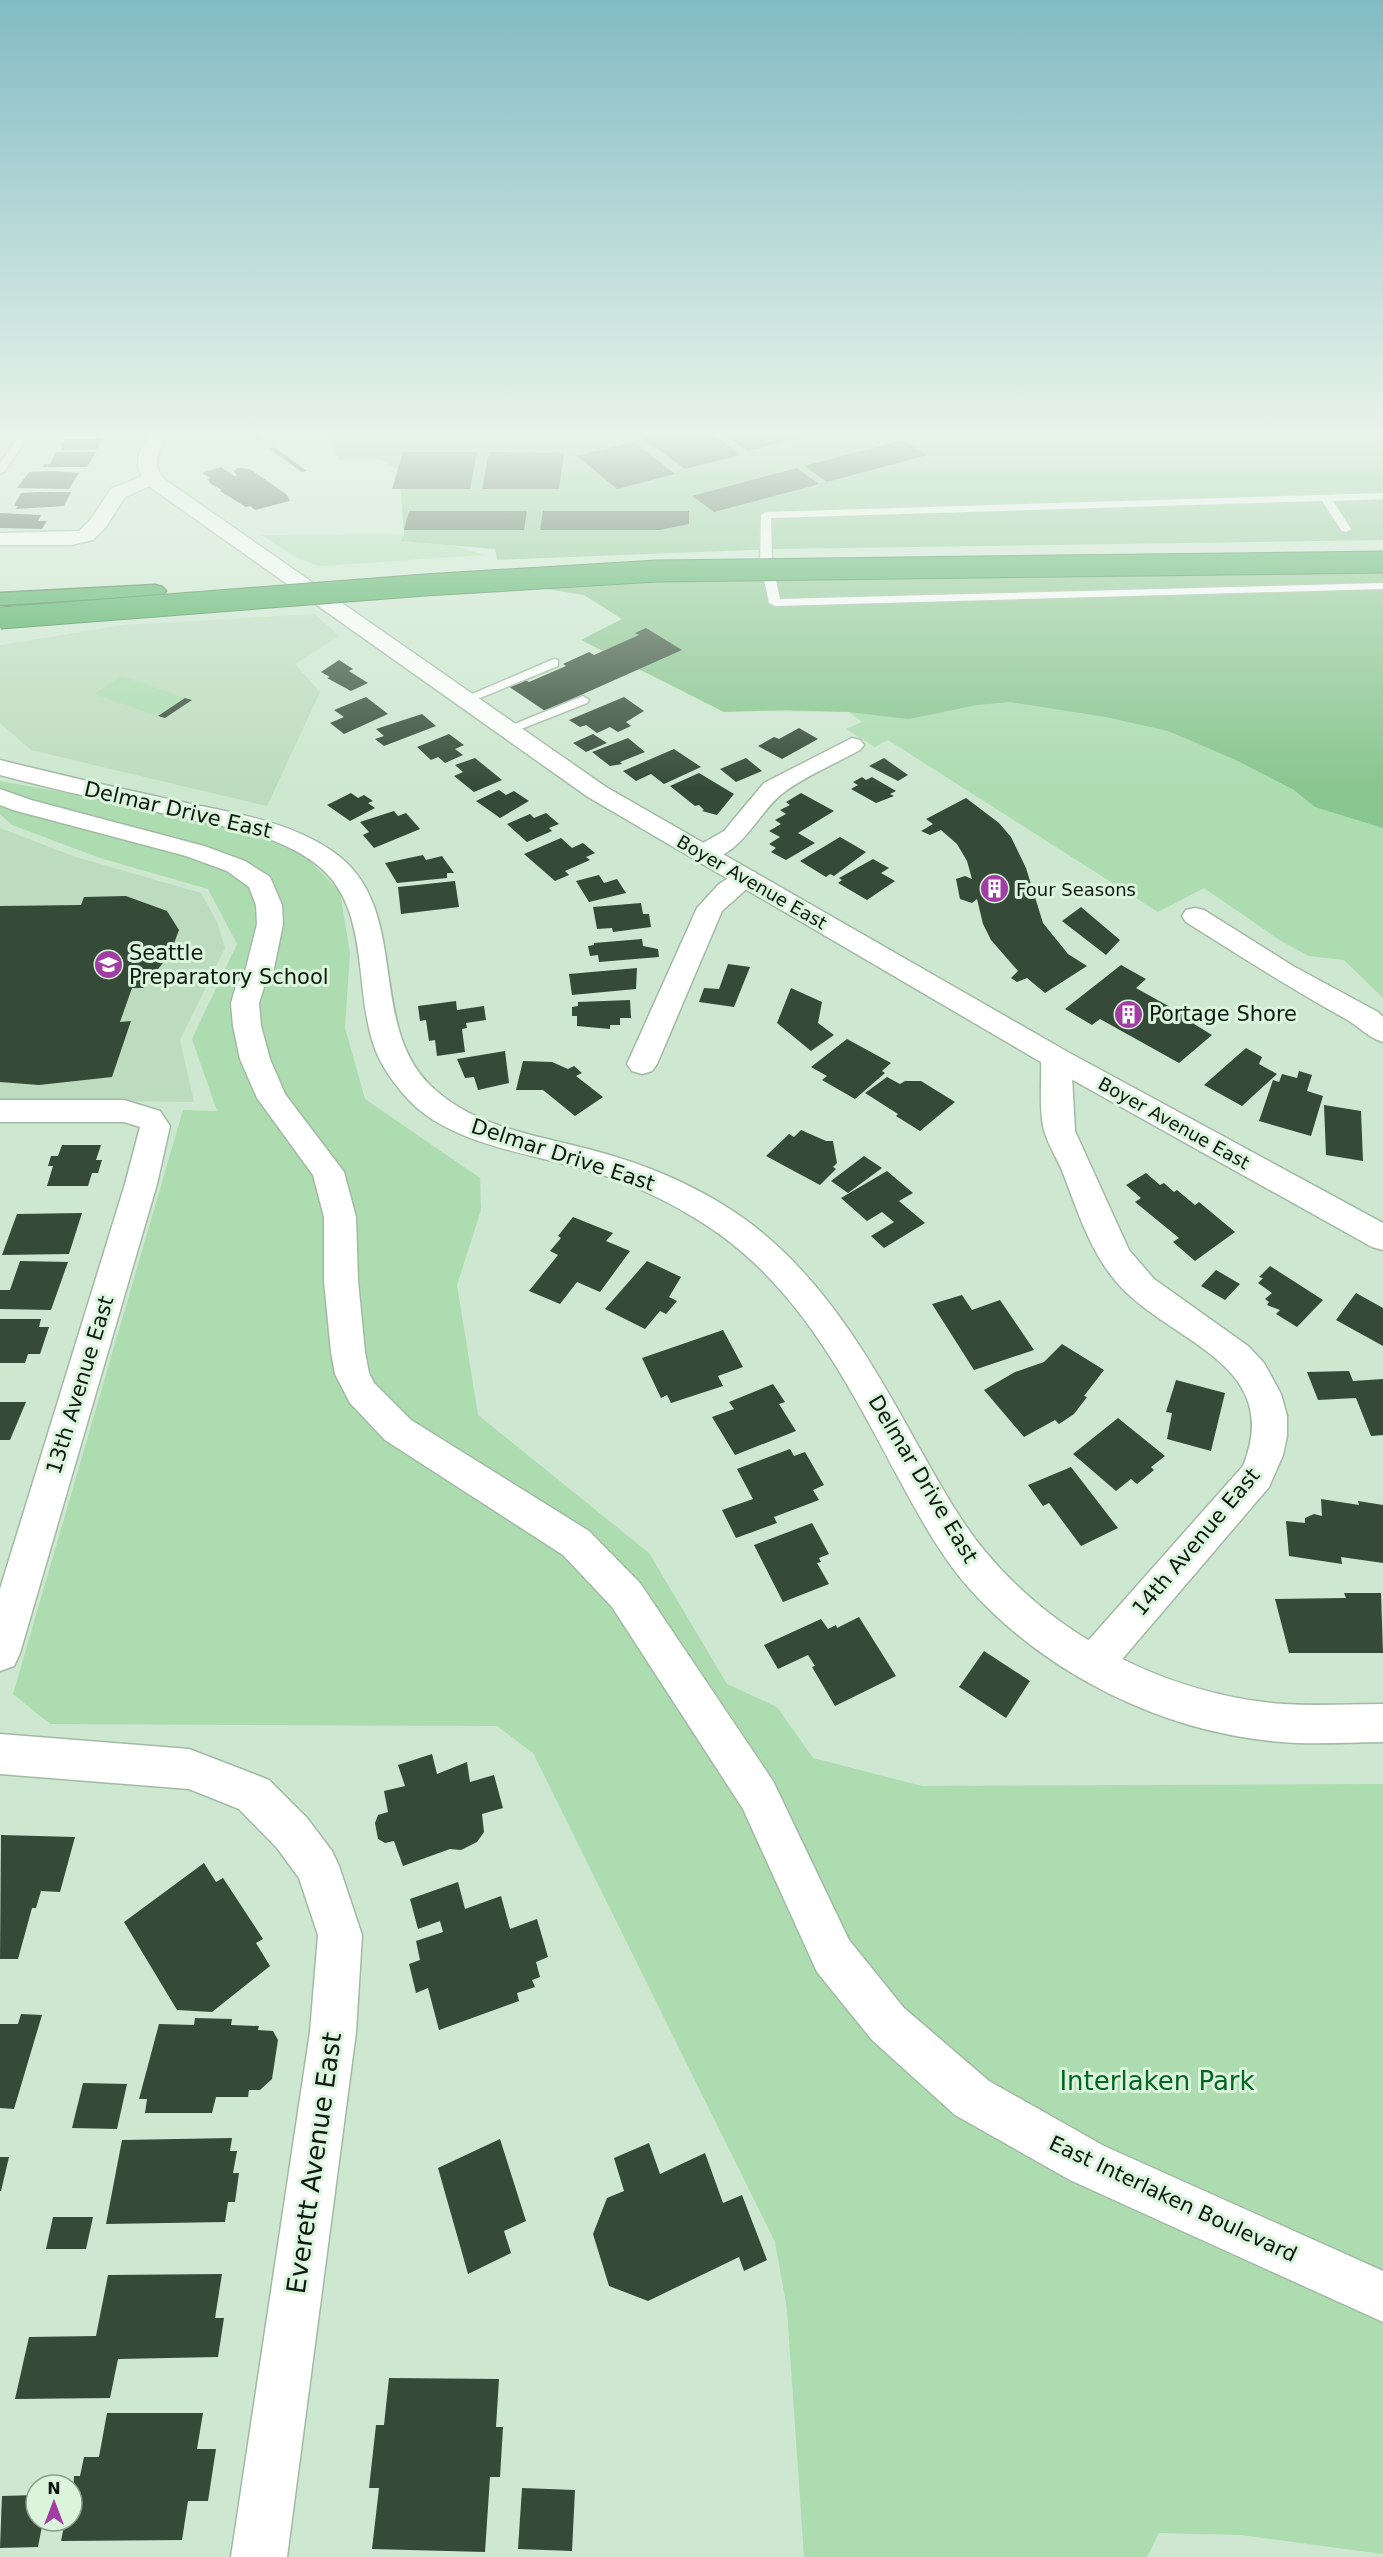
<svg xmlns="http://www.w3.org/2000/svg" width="1383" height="2557" font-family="'DejaVu Sans',sans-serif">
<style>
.built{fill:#bddcbf}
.green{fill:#acdcb0}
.water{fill:#89c58f}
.pier{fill:#cee7d0}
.building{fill:#354a37}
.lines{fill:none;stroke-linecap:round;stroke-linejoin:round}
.service-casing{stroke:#a2baa4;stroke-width:3}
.minor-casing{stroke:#a2baa4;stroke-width:3}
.tertiary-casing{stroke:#a2baa4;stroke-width:3}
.motorway-casing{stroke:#30753c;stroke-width:3}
.service{fill:#fff;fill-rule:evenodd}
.minor{fill:#fff;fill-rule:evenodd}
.tertiary{fill:#fff;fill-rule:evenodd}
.motorway{fill:#42a755;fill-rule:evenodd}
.motorway-bridge-casing{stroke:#30753c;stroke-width:23;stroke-linecap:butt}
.motorway-bridge{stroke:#42a755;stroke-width:21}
.labels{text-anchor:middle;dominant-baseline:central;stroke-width:6;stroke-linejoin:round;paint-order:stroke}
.far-street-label{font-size:18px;fill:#0f180f;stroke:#dbf5dd}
.far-poi-label{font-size:18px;fill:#0f180f;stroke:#dbf5dd;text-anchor:start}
.street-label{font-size:21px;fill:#0f180f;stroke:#dbf5dd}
.poi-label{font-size:21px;fill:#0f180f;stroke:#dbf5dd;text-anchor:start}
.near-park-label{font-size:26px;fill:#046624;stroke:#dbf5dd}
.near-street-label{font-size:26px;fill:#0f180f;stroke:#dbf5dd}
</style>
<rect width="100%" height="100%" fill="#cee7d0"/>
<!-- built -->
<g class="built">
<polygon points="315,614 339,636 295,664 320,692 267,806 31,750 0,723 0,645 124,625"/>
<polygon points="0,828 76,857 201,893 217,922 225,948 180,1040 194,1102 0,1100"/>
</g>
<!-- green -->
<g class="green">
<polygon points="404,534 402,541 451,545 485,555 319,566 299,559 261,535"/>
<polygon points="1383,570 1383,998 1344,960 1309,956 1281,941 1204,888 1158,912 888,740 875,747 846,729 862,722 849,712 756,711"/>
<polygon points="121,676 185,698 158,716 94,694"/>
<polygon points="0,781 112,801 251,833 305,856 340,892 350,953 345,1028 365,1099 480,1178 481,1210 457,1285 478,1415 649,1553 727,1684 777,1707 813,1758 922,1786 1383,1784 1383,2554 1241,2535 1159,2533 1147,2557 804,2557 787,2309 775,2242 533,1753 497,1726 50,1724 13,1694 183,1110 217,1111 192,1039 237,944 208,889 100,858 12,825 0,814"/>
</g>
<!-- water -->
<polygon class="water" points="325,430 1383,430 1383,828 1315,807 1294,790 1236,760 1168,731 1106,717 1010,702 977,705 909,719 849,712 785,710 724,712 581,640 622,619 584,595 502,582 495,549 401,541 404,534 399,470 381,460 339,460"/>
<!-- pier -->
<polygon class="pier" points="1383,540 1383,569 499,583 495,560 774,549"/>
<!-- building -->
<g class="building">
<polygon points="70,430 109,430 107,432 114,432 111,434 105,435 107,432 101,435 70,436 72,432 68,432"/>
<polygon points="247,430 255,430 265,439 258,441"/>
<polygon points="676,430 706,430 741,455 685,469 643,438"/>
<polygon points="718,430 791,430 802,437 748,451"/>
<polygon points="67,439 102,439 97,449 61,450 63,446 60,446"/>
<polygon points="904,440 927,455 827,482 804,466"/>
<polygon points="634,442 675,474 617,489 577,456"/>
<polygon points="274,447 307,471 302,472 269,449"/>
<polygon points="56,452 96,452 87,467 42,467 44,464 50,464"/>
<polygon points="403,452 477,452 470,489 392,489"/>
<polygon points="489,452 564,453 559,489 482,489"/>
<polygon points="221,467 234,476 237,476 234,471 238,468 250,469 287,495 290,501 255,510 250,506 246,507 220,491 222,490 211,484 207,479 210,478 202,473"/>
<polygon points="797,468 819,484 714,512 692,496"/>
<polygon points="54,471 79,473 69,489 17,488 29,472"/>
<polygon points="40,492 71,492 64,506 16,509 18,506 14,506 21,493"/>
<polygon points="409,511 527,511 524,530 404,530"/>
<polygon points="543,511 689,511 689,524 660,530 540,530"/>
<polygon points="0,513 41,515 38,521 47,521 42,529 0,528"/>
<polygon points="646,628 682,650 545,711 508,686 524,679 529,682 566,666 563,664 589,652 594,655 639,635 635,633"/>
<polygon points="339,660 353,669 349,671 368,683 351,691 327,678 330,677 321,672"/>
<polygon points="366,697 388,714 344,734 330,723 344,717 334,710"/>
<polygon points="624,697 644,711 626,722 631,726 618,732 610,727 597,733 586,725 580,727 569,720"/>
<polygon points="185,698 192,700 165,718 158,716"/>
<polygon points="422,714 436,726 384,746 375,739 384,736 376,729"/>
<polygon points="799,728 818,739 782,759 758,746 774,737 779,739"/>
<polygon points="449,734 464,745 455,749 463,755 445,763 438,757 431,760 417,747"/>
<polygon points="593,734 607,743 586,752 573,743"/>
<polygon points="628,738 645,752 620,762 622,764 610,766 592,752"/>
<polygon points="674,749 701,767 664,784 651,774 636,781 623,771"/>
<polygon points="475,758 502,780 474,792 454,776 463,772 455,765"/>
<polygon points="746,758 762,771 736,782 720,769"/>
<polygon points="884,758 908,775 898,781 869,766"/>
<polygon points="699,773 734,794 717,815 702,811 704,810 699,805 695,806 670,786"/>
<polygon points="862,777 866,780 872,777 896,791 890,794 894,796 876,803 851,789 858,785 853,782"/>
<polygon points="499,790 506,795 514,791 529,801 500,818 476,801"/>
<polygon points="351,793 358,798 364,795 373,801 368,803 375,808 350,821 327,805"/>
<polygon points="801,793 834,811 798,833 815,843 786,860 771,852 776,848 769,844 780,837 769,831 781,824 775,820 786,814 780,810 790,805 786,802"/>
<polygon points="966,798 999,823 1011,837 1026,868 1043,923 1068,954 1087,966 1045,993 1027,978 1017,982 1011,978 1018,971 991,940 983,924 977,899 972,903 960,899 956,879 965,876 972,879 967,861 957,844 941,830 930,835 921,831 933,824 926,819"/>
<polygon points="394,811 398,816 406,813 420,829 374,848 363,835 369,832 360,822"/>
<polygon points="546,813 559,824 549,828 552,831 527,842 507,824 530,814 534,818"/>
<polygon points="840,837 866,852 834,876 830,874 826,877 800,861"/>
<polygon points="561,838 572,848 583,843 595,853 586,857 590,860 565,871 569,875 555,881 524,854"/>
<polygon points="423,855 426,860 442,856 454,873 447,873 447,878 397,883 385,863"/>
<polygon points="873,859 889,868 881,873 895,881 867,900 838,883 842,880 839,878"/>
<polygon points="599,875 604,883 617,879 626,893 589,902 576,881"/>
<polygon points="455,881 459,907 401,914 398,887"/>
<polygon points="126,896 167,911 179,930 170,954 143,988 132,988 120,1022 131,1021 112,1077 39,1085 0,1082 0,906 81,905 84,897"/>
<polygon points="641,903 643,914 649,914 651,927 613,932 612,928 597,929 593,907"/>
<polygon points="1081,907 1120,940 1106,955 1062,921"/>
<polygon points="642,939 643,946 658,949 659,957 599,962 598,955 590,956 588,946 594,945 594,943"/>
<polygon points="728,964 750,967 734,1007 699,1002 704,988 719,989"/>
<polygon points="1121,965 1146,979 1136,988 1197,1022 1194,1024 1212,1035 1179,1063 1100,1019 1092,1025 1065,1009"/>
<polygon points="637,968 636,989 572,995 569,974"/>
<polygon points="791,988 822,1002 818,1023 834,1035 811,1051 777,1023"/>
<polygon points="630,1000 631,1018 620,1018 620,1025 610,1025 610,1029 577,1026 577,1016 572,1016 572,1007 578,1006 578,1002"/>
<polygon points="456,1001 457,1010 484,1006 486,1020 466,1023 467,1028 462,1029 465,1052 437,1056 435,1040 429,1041 426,1020 420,1021 418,1006"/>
<polygon points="847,1039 891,1063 882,1071 885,1073 855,1099 822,1080 827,1076 811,1067"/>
<polygon points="1246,1048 1262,1057 1259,1064 1277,1074 1242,1106 1204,1085"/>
<polygon points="505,1051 509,1083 478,1090 474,1077 465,1078 457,1059"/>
<polygon points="523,1061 552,1062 568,1069 574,1066 582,1073 576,1076 603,1097 575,1116 543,1090 516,1090"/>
<polygon points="1299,1071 1312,1075 1307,1091 1323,1096 1311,1136 1259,1121 1273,1080 1279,1082 1282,1074 1297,1078"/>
<polygon points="887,1077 900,1084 905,1081 921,1081 955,1102 920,1131 896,1116 898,1114 865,1093"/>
<polygon points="1324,1105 1361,1111 1363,1161 1326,1155"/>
<polygon points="801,1130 826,1141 833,1141 837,1163 833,1167 836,1169 820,1185 766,1156 789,1134 794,1137"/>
<polygon points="62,1145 101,1145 96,1160 102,1160 98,1173 92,1173 88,1186 47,1186 53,1166 48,1166 51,1156 58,1156"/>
<polygon points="864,1156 882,1168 848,1193 831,1181"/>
<polygon points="887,1171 913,1193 899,1201 925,1223 884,1248 871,1236 894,1222 882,1212 867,1221 841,1198"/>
<polygon points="1146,1173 1160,1185 1164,1183 1174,1192 1177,1190 1195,1205 1199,1202 1235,1232 1195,1261 1173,1242 1179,1238 1135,1202 1141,1198 1126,1185"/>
<polygon points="82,1213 69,1254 2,1255 17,1214"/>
<polygon points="573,1217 613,1233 606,1241 630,1251 600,1292 577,1282 560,1304 529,1291 558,1255 550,1251 561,1238 558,1236"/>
<polygon points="20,1261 68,1262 51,1310 0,1309 0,1290 10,1290"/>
<polygon points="647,1261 681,1277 669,1297 677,1301 666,1314 660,1311 645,1329 605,1309"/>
<polygon points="1270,1266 1323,1300 1297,1327 1276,1314 1280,1310 1267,1305 1269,1302 1265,1299 1272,1293 1258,1283 1263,1278 1259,1277"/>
<polygon points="1216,1270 1240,1284 1225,1300 1201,1286"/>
<polygon points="1356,1293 1383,1308 1383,1346 1336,1320"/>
<polygon points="962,1295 972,1310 1000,1300 1034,1350 974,1370 932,1304"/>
<polygon points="0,1319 41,1319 39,1327 49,1327 40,1354 28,1354 25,1363 0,1363"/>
<polygon points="723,1330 743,1367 718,1376 723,1386 671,1403 667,1395 661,1398 642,1358"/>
<polygon points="1062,1344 1104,1370 1084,1396 1087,1397 1074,1414 1059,1424 1055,1420 1024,1437 984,1390 1015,1372 1044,1362"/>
<polygon points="1349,1371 1353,1381 1383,1379 1383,1435 1371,1436 1356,1398 1318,1400 1307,1372"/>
<polygon points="1176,1380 1225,1393 1211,1451 1167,1439 1172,1413 1166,1412"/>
<polygon points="773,1384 785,1402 779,1404 796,1431 735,1455 712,1417 734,1409 729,1402"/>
<polygon points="0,1402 26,1402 10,1440 0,1440"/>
<polygon points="1118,1418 1165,1456 1151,1467 1154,1470 1137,1484 1131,1479 1116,1491 1073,1454"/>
<polygon points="790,1449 794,1456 805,1452 824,1485 813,1490 819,1500 774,1517 777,1523 736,1538 722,1510 753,1499 737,1469"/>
<polygon points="1071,1467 1118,1528 1081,1546 1049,1503 1043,1506 1028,1485"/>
<polygon points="1321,1499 1359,1505 1358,1501 1383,1505 1383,1563 1341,1557 1342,1564 1289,1556 1286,1521 1305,1523 1305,1518 1314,1514 1322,1516"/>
<polygon points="812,1523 829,1554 819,1558 821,1562 817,1563 829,1584 783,1602 754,1545"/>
<polygon points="1344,1593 1381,1593 1383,1653 1289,1653 1275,1599 1346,1598"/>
<polygon points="859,1617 896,1676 835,1706 812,1667 815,1666 808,1655 778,1669 764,1645 821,1619 828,1629 836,1625 837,1628"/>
<polygon points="984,1651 1030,1681 1006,1718 959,1687"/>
<polygon points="432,1754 437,1774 467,1762 470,1782 494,1775 503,1808 482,1814 484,1832 477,1842 461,1850 450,1849 403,1866 394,1841 385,1843 378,1839 375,1823 378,1815 388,1812 384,1791 405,1786 398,1765"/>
<polygon points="1,1835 75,1837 60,1892 41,1891 36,1908 32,1908 18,1959 0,1959"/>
<polygon points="204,1863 216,1882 223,1878 263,1939 256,1943 270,1966 212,2012 177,2010 124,1922"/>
<polygon points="458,1882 465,1909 501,1896 510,1929 537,1919 548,1957 536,1962 540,1977 532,1980 535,1987 517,1993 519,2001 439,2030 428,1988 416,1993 409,1964 420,1960 416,1941 443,1932 440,1921 418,1929 410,1899"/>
<polygon points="21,2014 42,2015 14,2109 0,2108 0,2024 18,2024"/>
<polygon points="195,2018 232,2019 231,2025 259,2026 258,2030 273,2031 278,2040 272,2079 260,2090 249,2090 248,2097 216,2097 212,2113 145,2113 147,2099 139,2099 159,2024 194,2025"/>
<polygon points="83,2083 127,2084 117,2129 72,2128"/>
<polygon points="232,2138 230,2151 237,2151 233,2173 239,2173 235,2202 228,2202 225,2222 106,2224 122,2140"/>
<polygon points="500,2139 526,2221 504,2231 511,2253 468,2274 438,2168"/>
<polygon points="649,2143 660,2174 705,2153 723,2203 742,2195 767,2260 744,2271 739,2257 648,2301 609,2286 593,2234 607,2198 624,2191 614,2158"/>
<polygon points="0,2157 9,2157 1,2191 0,2191"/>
<polygon points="53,2217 93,2217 86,2249 46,2249"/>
<polygon points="222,2274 215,2318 224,2318 218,2357 118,2359 110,2398 15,2399 29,2337 96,2336 108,2275"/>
<polygon points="389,2378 499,2379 496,2427 503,2427 500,2477 490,2477 485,2552 372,2549 379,2488 369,2488 376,2425 384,2425"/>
<polygon points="107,2413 203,2413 197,2449 216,2449 208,2501 188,2501 182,2540 61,2541 65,2521 72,2521 74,2476 80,2476 84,2457 99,2457"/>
<polygon points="522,2488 575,2490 572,2551 518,2549"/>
<polygon points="36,2495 36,2521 43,2521 38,2547 0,2548 2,2496"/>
</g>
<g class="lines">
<defs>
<g id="service">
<polygon points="23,430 33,430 4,472 0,473 0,463"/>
<polygon points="1383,493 1383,499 1333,501 1351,529 1346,532 1342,531 1322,501 771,518 772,561 780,599 1383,583 1383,589 775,606 769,603 760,561 761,515 766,512"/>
<polygon points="554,659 558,660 558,666 468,703 464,704 458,700"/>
<polygon points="583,696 589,700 587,703 511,733 501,733 500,730"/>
</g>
<g id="minor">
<polygon points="152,472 162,478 159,482 125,497 106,527 93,540 71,545 0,545 0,533 79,531 91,519 111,489"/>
<path d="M852,738L860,740L864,745L860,750C835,764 805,776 783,793C757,812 736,869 694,858L690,853L694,848L724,831L764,783Z"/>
<polygon points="0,789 31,800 204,846 245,861 270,877 282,905 283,924 273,973 264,987 259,1003 261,1026 270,1059 285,1094 344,1172 356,1217 358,1281 365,1352 369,1373 374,1383 411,1420 589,1531 640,1583 773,1781 849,1940 904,2008 989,2081 1104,2146 1383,2271 1383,2322 1070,2180 955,2115 872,2040 817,1972 743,1809 612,1607 563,1555 385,1440 350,1403 335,1374 331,1352 324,1281 324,1217 313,1175 257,1098 240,1059 233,1026 231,1003 236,986 245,972 257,924 256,905 249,887 227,871 186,856 13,810 0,805"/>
<polygon points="746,870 755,872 759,878 722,911 657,1064 652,1071 642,1074 632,1071 627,1064 697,908 718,885 737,872"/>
<path d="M1195,908L1204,910L1293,966L1378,1012L1383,1017V1042C1368,1038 1358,1025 1344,1018C1290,988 1238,955 1186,922L1182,916L1186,910Z"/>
<path d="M1056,1048L1066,1051L1071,1058L1075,1131L1129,1250L1154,1279L1248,1346L1264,1363L1281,1394L1287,1416V1436L1283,1455L1269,1487L1107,1677L1093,1682L1079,1677L1073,1664L1079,1651L1243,1466C1286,1360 1164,1342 1114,1279C1088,1247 1076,1206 1061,1168C1055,1155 1046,1141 1043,1126C1039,1104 1042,1080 1041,1058L1046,1051Z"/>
<polygon points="0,1100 124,1100 160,1111 170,1126 157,1184 20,1653 14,1666 0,1671 0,1589 125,1184 140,1127 124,1122 0,1122"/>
<polygon points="0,1734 189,1749 254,1774 269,1780 307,1818 332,1851 339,1866 362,1935 356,2032 287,2557 231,2557 310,2032 318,1935 299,1878 277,1848 239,1809 189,1789 0,1774"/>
</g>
<g id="tertiary">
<path d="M152,430H170C161,447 149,462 164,479L606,787L1066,1051L1383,1223V1250L1372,1247L1046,1065L588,797L150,487C130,463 138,454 152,430Z"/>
<path d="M0,760C56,774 112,787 168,799C223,812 284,818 332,851C413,906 365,1023 431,1086C479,1133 555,1137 616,1157C662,1171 707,1192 746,1220C823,1277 871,1360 916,1442C937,1479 957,1517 984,1550C1057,1639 1169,1695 1283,1704C1316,1706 1350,1704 1383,1704V1742C1350,1742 1315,1745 1282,1742C1165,1733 1046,1675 968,1587C940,1555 919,1516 899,1479C852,1391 805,1297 722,1236C686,1210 643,1188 600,1174C539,1154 450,1147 406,1097C392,1081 379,1063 373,1043C354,984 370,905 316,864C277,834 226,827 179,817C119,803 59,791 0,775Z"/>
</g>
<polygon id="motorway" points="155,585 162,587 166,591 162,595 0,605 0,593"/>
</defs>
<!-- service casing -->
<use href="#service" class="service-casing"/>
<!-- minor casing -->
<use href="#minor" class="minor-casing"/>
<!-- tertiary casing -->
<use href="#tertiary" class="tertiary-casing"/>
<!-- motorway casing -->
<use href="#motorway" class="motorway-casing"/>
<!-- service -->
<use href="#service" class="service"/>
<!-- minor -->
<use href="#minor" class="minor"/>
<!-- tertiary -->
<use href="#tertiary" class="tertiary"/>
<!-- motorway -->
<use href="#motorway" class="motorway"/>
<defs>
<polyline id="motorway-bridge" points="0,618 425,585 657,571 1383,562"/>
</defs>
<!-- motorway-bridge casing -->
<use href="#motorway-bridge" class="motorway-bridge-casing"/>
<!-- motorway-bridge -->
<use href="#motorway-bridge" class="motorway-bridge"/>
</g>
<!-- sky -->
<linearGradient id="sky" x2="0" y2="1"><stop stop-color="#82bbc4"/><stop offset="0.55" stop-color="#e9f4ea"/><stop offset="1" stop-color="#e9f4ea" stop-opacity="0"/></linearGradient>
<rect width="1383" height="788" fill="url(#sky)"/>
<!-- icons -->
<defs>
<symbol id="building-disc" viewBox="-11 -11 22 22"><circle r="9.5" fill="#a23da3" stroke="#dbf5dd"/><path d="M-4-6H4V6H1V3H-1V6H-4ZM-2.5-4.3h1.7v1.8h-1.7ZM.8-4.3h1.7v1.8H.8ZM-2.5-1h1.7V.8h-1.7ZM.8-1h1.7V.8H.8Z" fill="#fff"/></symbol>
<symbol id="school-disc" viewBox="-11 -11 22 22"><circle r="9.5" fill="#a23da3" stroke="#dbf5dd"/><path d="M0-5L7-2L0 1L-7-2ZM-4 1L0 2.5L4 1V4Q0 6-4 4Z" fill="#fff"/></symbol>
</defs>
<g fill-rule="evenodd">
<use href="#building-disc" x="978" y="872" width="33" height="33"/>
<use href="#school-disc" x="92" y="948" width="33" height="33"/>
<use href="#building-disc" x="1112" y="998" width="33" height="33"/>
</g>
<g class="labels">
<!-- far-street labels -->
<g class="far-street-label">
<text transform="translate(752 882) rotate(30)">Boyer Avenue East</text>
<text transform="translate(1174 1123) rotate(29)">Boyer Avenue East</text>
</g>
<!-- far-poi labels -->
<g class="far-poi-label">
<text x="1016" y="889">Four Seasons</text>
</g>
<!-- street labels -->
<g class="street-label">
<text transform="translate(178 810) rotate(13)">Delmar Drive East</text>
<text transform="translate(563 1155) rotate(18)">Delmar Drive East</text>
<text transform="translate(80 1385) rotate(-73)">13th Avenue East</text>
<text transform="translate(923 1479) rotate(59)">Delmar Drive East</text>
<text transform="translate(1196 1542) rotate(-50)">14th Avenue East</text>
<text transform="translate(1173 2199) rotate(25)">East Interlaken Boulevard</text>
</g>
<!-- poi labels -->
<g class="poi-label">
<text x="129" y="953">Seattle<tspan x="129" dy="24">Preparatory School</tspan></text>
<text x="1149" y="1014">Portage Shore</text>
</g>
<!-- near-park labels -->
<g class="near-park-label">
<text x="1157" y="2081">Interlaken Park</text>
</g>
<!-- near-street labels -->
<g class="near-street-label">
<text transform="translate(314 2163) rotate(-82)">Everett Avenue East</text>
</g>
</g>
<!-- north arrow -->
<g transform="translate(54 2503)"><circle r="28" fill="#dbf5dd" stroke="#899d8b" stroke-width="1.5"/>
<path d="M0-4.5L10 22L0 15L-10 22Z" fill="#a23da3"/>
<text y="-9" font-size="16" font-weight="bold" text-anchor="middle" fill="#0f180f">N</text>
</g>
</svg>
